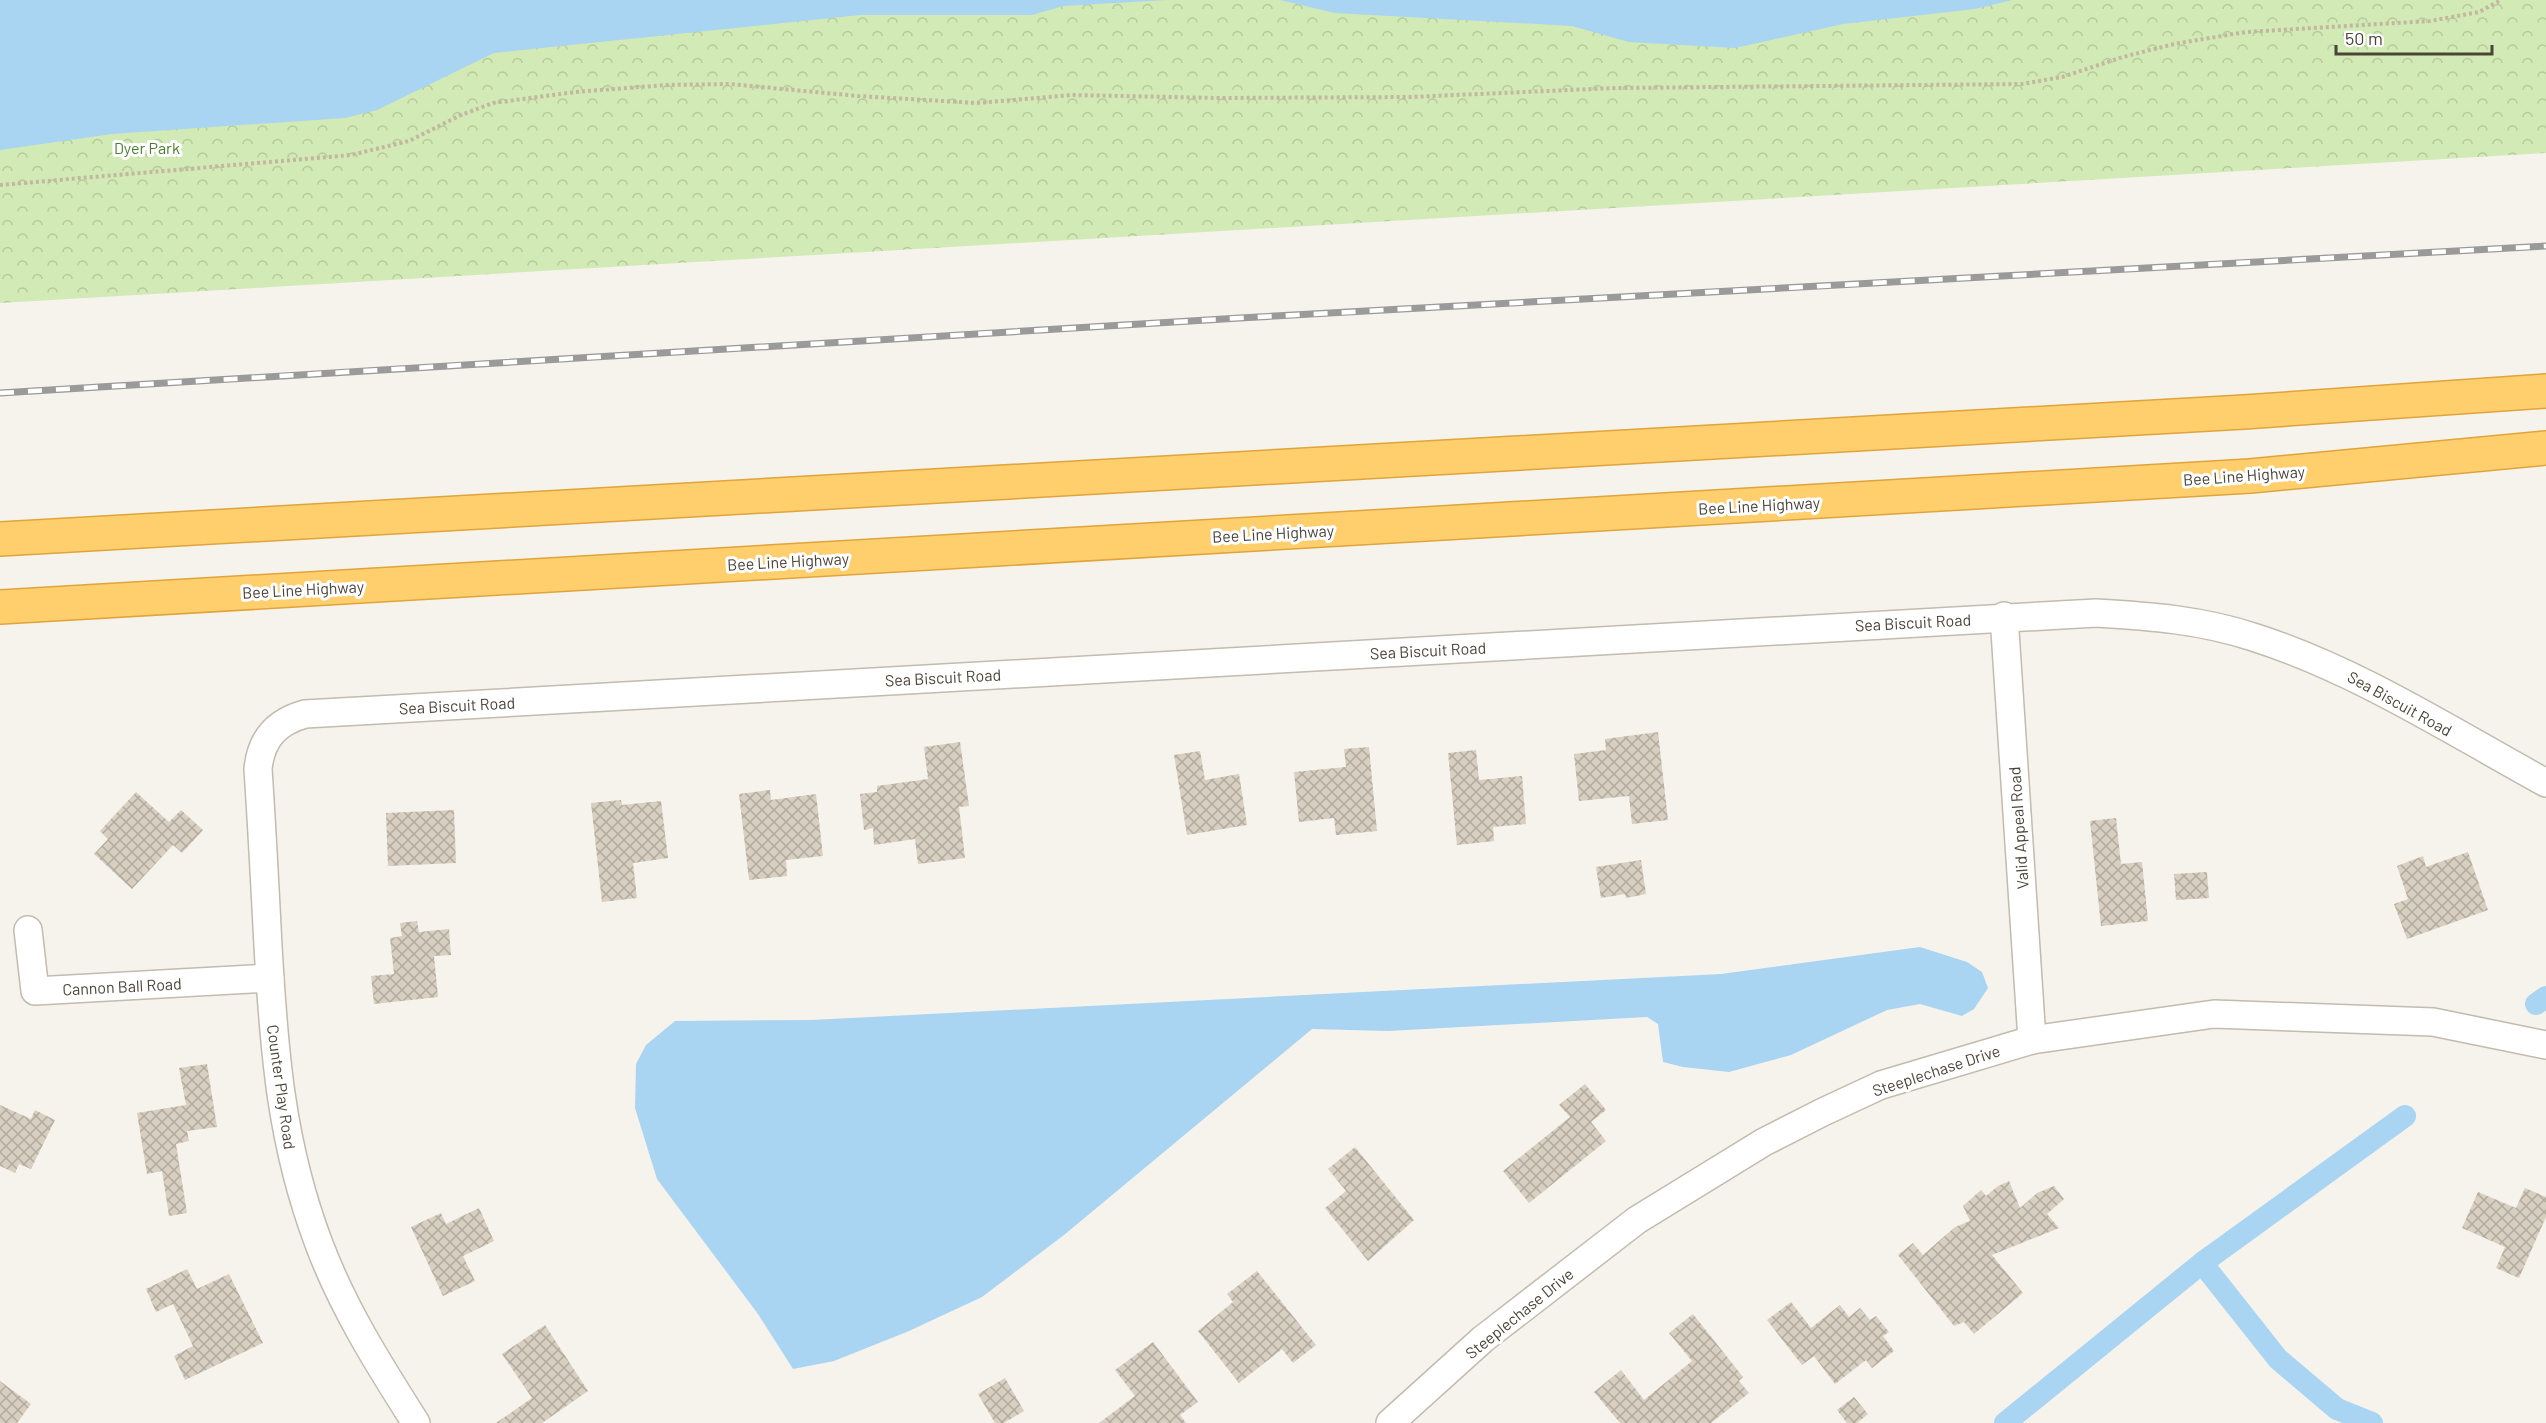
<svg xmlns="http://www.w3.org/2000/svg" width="2546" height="1423" font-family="Barlow,sans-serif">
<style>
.park{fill:url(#park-crowns)}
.water{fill:#a9d4f2}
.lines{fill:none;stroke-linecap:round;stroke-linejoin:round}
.canal{stroke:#a9d4f2;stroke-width:22}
.building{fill:url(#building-cross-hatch)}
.minor-casing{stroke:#c2bbae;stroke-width:30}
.highway-casing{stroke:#e0a43c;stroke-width:36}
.path{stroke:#c4b79f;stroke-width:4;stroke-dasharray:3 3;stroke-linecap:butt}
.minor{stroke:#fff;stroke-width:27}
.highway{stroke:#ffcf6e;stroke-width:33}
.rail-casing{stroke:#9a9a9a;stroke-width:7}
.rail{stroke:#fff;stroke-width:4.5;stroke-dasharray:14;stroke-linecap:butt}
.labels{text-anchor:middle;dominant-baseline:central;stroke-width:6;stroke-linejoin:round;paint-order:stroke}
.park-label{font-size:16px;fill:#4a7f2a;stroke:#fff}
.street-label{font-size:16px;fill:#4b4439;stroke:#fff}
</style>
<defs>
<pattern id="park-crowns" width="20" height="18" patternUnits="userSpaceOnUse" patternTransform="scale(1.5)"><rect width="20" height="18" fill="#d2eab5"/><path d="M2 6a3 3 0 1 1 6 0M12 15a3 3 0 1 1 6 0" fill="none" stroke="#b6ca9c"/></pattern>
<pattern id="building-cross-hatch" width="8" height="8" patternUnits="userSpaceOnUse" patternTransform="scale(1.5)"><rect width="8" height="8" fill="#d8cfc1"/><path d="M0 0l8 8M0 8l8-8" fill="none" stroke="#b1aa9e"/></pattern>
</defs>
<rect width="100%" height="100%" fill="#f6f3ec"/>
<!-- park -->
<polygon class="park" points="0,0 2546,0 2546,153 0,303"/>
<!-- water -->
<g class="water">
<polygon points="0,0 1166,0 1063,6 1032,15 860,15 494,53 377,110 345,118 112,134 0,150"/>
<polygon points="1280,0 2012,0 1975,9 1843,24 1735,48 1629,42 1572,26 1335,13"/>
<polygon points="1920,947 1967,962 1982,972 1988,988 1974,1009 1962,1016 1920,1004 1887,1010 1791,1055 1729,1072 1683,1067 1663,1062 1658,1024 1647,1017 1388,1031 1312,1029 1064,1235 982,1297 909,1331 834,1361 793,1369 758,1314 657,1179 635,1108 636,1064 646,1045 675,1021 811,1020 1721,974"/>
</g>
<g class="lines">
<!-- canal -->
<g class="canal">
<polyline points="2536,1004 2546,997"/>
<polyline points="2202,1263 2278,1359 2337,1409 2372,1423"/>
<polyline points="2005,1423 2202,1263 2405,1116"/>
</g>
</g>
<!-- building -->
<g class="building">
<polygon points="1658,732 1668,820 1632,824 1629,796 1579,801 1574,754 1606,750 1605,739"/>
<polygon points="960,742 969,806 959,807 965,858 918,864 915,839 874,845 873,828 864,830 860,794 877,792 877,786 928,779 924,747"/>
<polygon points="1369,747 1377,831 1336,835 1334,818 1299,822 1294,772 1346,767 1344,749"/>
<polygon points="1476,750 1479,780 1522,776 1526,824 1493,827 1494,841 1457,845 1448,753"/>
<polygon points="1200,751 1205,780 1239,774 1247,825 1187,835 1174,755"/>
<polygon points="770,790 771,800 816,794 823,856 786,860 787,876 749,880 739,794"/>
<polygon points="136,792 169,822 181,810 203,830 182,853 173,845 132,889 94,854 108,839 100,831"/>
<polygon points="621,800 622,805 661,801 668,858 633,863 637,898 602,902 591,803"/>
<polygon points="454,810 456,863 388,866 386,813"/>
<polygon points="2116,818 2121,864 2142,862 2148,921 2101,926 2090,821"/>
<polygon points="2468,852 2488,910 2407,939 2394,904 2408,899 2397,866 2423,856 2426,867"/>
<polygon points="1641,860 1646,894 1626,898 1625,894 1601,898 1596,867"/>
<polygon points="2207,872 2209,898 2176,900 2174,874"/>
<polygon points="417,921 419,932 449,929 451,955 434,956 438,997 374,1004 371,976 394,974 390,938 402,936 400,923"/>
<polygon points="207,1064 217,1127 187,1131 189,1141 176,1144 187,1213 169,1216 162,1171 147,1174 137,1113 186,1105 179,1068"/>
<polygon points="1585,1084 1606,1110 1591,1122 1606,1141 1529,1203 1503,1171 1570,1117 1559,1105"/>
<polygon points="0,1105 31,1119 35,1110 55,1120 31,1169 19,1164 15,1173 0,1166"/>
<polygon points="1355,1147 1414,1220 1368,1261 1325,1208 1346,1191 1328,1169"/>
<polygon points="2009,1181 2020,1208 2037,1193 2054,1186 2064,1199 2047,1214 2059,1228 1992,1255 2023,1293 1974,1334 1964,1322 1954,1326 1898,1255 1913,1243 1923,1255 1955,1227 1970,1221 1963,1206 1981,1190 1986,1196 1998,1186"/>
<polygon points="2525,1188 2546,1197 2546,1217 2519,1278 2496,1268 2505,1247 2462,1228 2478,1192 2516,1208"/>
<polygon points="479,1208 494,1241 463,1256 475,1281 443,1296 411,1227 441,1213 446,1224"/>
<polygon points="187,1269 197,1289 229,1274 263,1343 185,1380 174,1356 193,1346 173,1304 156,1312 146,1289"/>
<polygon points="1257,1271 1316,1345 1293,1363 1282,1349 1239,1383 1198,1331 1233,1302 1227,1294"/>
<polygon points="1791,1302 1811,1328 1840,1305 1849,1317 1860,1308 1870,1320 1876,1316 1889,1332 1883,1336 1894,1351 1872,1368 1866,1360 1835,1384 1814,1356 1802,1365 1767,1320"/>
<polygon points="1693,1314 1743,1377 1739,1381 1749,1393 1711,1423 1620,1423 1594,1392 1621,1370 1644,1400 1692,1361 1669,1333"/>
<polygon points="545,1325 588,1391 542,1423 496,1423 532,1398 502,1354"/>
<polygon points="1153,1342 1198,1402 1180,1415 1186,1423 1099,1423 1135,1396 1115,1370"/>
<polygon points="1005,1378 1024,1411 1004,1423 995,1423 978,1394"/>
<polygon points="0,1381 31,1404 17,1423 0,1423"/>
<polygon points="1854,1397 1868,1414 1857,1423 1847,1423 1837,1410"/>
</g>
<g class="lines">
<defs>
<g id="minor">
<polyline points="2004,616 2032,1040"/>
<polyline points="28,930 35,991 270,978"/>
<path d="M416,1423C379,1365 343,1308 319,1244C281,1144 274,1051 268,946C265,887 262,828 258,769C261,739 276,722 305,714L2096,613C2149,616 2202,620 2253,637C2357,670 2451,731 2546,783"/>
<polyline points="1390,1423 1483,1339 1637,1220 1764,1142 1823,1112 1881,1085 2032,1040 2214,1014 2433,1022 2546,1045"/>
</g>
<g id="highway">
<polyline points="0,539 2244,412 2546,391"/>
<polyline points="0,607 2250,476 2546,448"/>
</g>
</defs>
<!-- minor casing -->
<use href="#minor" class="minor-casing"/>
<!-- highway casing -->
<use href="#highway" class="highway-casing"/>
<!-- path -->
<polyline class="path" points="0,185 351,155 409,141 461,115 493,103 575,92 666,85 729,84 858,96 977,103 1072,95 1219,98 1410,97 1616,88 2022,84 2062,77 2123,57 2174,44 2246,32 2430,21 2479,12 2501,0"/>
<!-- minor -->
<use href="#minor" class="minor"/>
<!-- highway -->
<use href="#highway" class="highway"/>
<defs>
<polyline id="rail" points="0,393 1240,318 2546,246"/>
</defs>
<!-- rail casing -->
<use href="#rail" class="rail-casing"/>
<!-- rail -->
<use href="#rail" class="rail"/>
</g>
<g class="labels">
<!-- park labels -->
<g class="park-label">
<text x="147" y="147">Dyer Park</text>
</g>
<!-- street labels -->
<g class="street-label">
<text transform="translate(2244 475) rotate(-4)">Bee Line Highway</text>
<text transform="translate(1759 505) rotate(-3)">Bee Line Highway</text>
<text transform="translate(1273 533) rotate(-3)">Bee Line Highway</text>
<text transform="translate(788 561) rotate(-3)">Bee Line Highway</text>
<text transform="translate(303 589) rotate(-3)">Bee Line Highway</text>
<text transform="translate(1913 622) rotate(-3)">Sea Biscuit Road</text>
<text transform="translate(1428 650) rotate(-3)">Sea Biscuit Road</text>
<text transform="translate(943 677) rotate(-3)">Sea Biscuit Road</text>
<text transform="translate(2400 703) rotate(29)">Sea Biscuit Road</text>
<text transform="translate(457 705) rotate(-3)">Sea Biscuit Road</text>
<text transform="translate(2018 828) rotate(-94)">Valid Appeal Road</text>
<text transform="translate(122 986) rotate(-3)">Cannon Ball Road</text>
<text transform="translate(1936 1070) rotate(-18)">Steeplechase Drive</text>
<text transform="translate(282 1087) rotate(82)">Counter Play Road</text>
<text transform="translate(1519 1313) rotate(-39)">Steeplechase Drive</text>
</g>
</g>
<!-- scale -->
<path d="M2336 45v9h156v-9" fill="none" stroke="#4b4439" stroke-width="3"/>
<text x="2345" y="45" font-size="18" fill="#4b4439" stroke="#ffffff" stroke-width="4.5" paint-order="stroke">50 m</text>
</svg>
